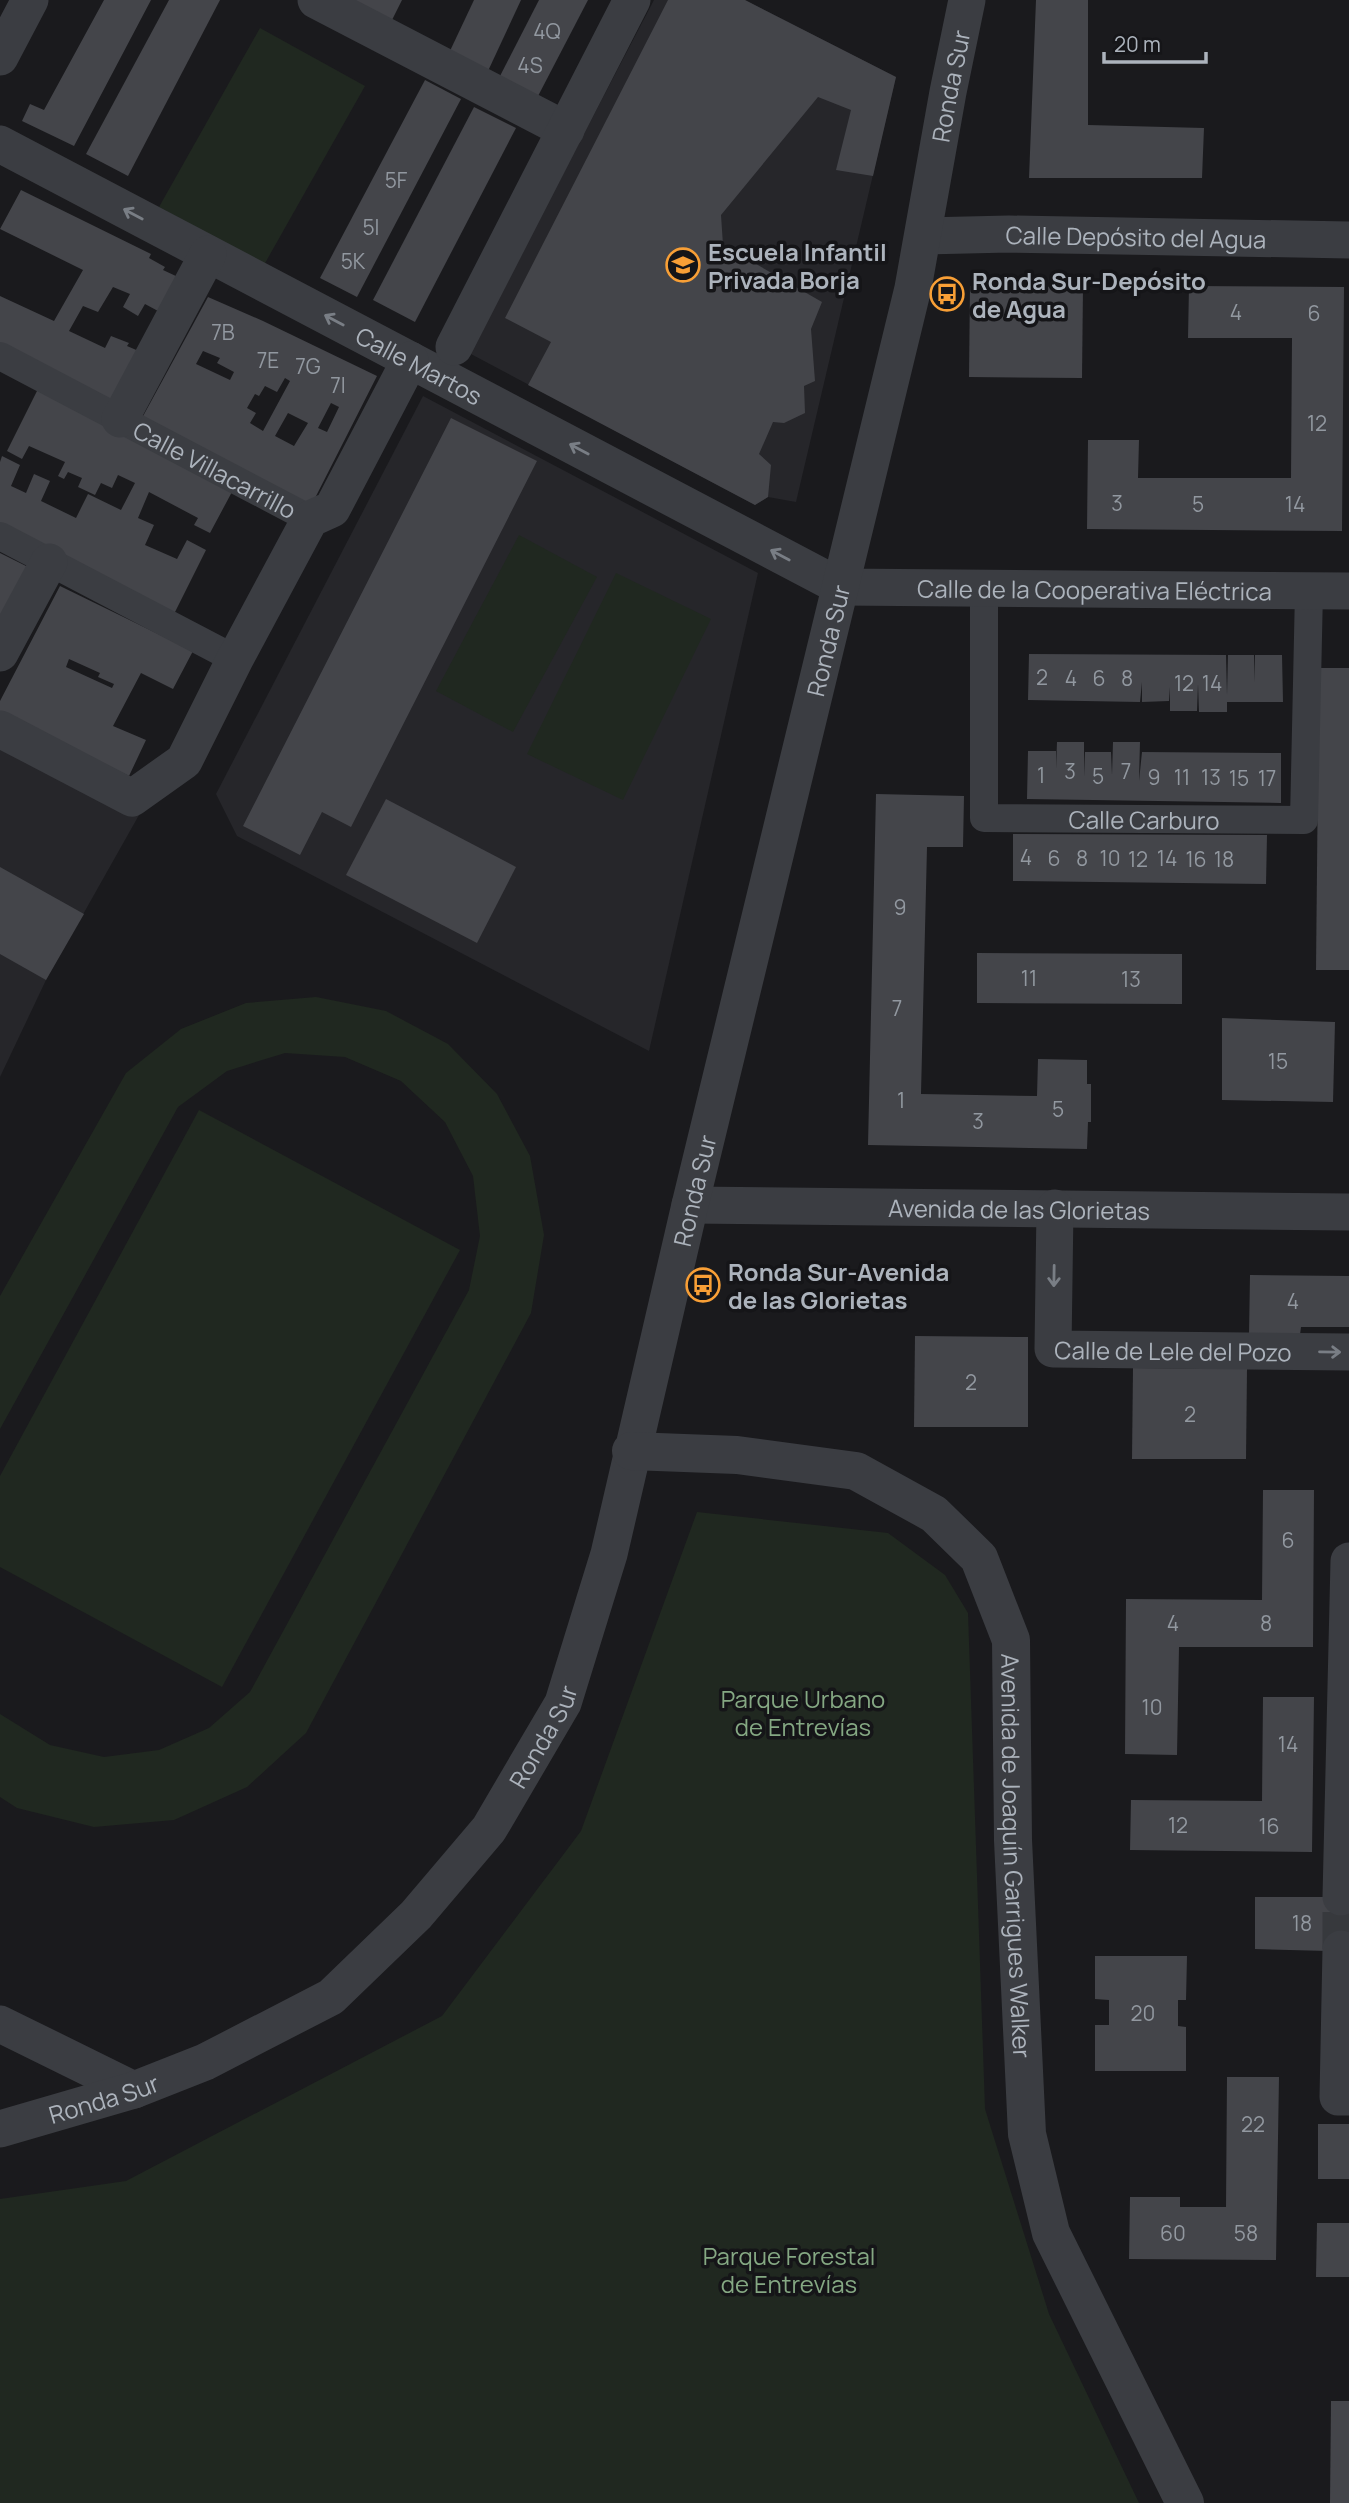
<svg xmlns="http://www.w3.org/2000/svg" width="1349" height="2503" font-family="Manrope,sans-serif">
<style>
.built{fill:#26262a}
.green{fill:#202820}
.building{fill:#44454a;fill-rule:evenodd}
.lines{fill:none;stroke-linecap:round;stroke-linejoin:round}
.minor-tunnel{stroke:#37393d;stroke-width:37;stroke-dasharray:37 18;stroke-linecap:butt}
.pedestrian{stroke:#3b3d42;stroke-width:28}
.minor{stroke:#3b3d42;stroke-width:37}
.tertiary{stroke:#3b3d42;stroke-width:38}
.oneway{stroke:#797e85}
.labels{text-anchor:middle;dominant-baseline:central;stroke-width:7;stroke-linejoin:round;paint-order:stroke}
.number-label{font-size:21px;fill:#9298a0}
.street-label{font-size:24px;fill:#acb3bc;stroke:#151518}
.poi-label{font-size:24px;font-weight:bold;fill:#acb3bc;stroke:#151518;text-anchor:start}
.park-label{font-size:24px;fill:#85a883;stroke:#151518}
</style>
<rect width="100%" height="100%" fill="#1a1a1d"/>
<!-- built -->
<g class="built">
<polygon points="654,0 745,0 896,77 796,502 768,497 755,505 469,353"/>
<polygon points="423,396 758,573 649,1051 237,836 216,794"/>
<polygon points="0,742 139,815 46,980 0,1077"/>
</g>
<!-- green -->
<g class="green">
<polygon points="260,28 365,86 264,265 159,207"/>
<polygon points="519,535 597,577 513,732 436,691"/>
<polygon points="616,573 711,619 623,800 527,754"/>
<polygon points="316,997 386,1011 448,1044 497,1094 530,1156 544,1235 531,1313 306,1733 247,1787 174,1820 94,1827 17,1808 0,1797 0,1714 50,1745 104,1757 159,1750 209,1728 250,1692 469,1290 480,1236 473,1176 445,1122 401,1081 345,1057 285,1053 227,1071 178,1107 0,1429 0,1296 126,1073 181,1029 246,1003"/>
<polygon points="199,1110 460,1250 222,1687 0,1567 0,1476"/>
<polygon points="697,1512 888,1533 945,1575 968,1613 985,2109 1049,2314 1139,2503 0,2503 0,2199 126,2181 442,2016 581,1831"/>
</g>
<!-- building -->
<g class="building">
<polygon points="104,0 151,0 74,146 22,121 30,104 44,110"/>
<polygon points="169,0 220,0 128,176 86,154"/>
<polygon points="356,0 402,0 391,22 355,3"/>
<polygon points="474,0 521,0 488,71 449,53"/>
<polygon points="539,0 588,0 537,98 499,78"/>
<polygon points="668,0 745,0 896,77 873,176 836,170 851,110 818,97 721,215 723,245 822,302 811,329 815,381 804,386 805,413 784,423 773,422 759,454 771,465 768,497 755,505 528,385 551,342 505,318"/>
<polygon points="1036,0 1088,0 1088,125 1204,128 1202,178 1029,178"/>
<polygon points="425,80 461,99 357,297 320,278"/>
<polygon points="474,107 516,128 415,322 373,300"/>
<polygon points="21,190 151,254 149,258 165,267 163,270 178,277 158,311 145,304 138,316 123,307 130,294 113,287 98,312 83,306 69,331 105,348 111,336 129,343 127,346 141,352 116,405 0,345 0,296 54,321 83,270 0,229"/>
<polygon points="970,286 1083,287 1082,378 969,377"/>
<polygon points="1189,286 1344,287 1342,531 1087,529 1088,440 1139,440 1138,478 1291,478 1292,338 1188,338"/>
<path d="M208,297L263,321L377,376L311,506L142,418ZM203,351L220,358L217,363L234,372L230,380L196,364ZM285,378L290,381L263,431L250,423L256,413L247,408L255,394L259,396L265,386L277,392ZM331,403L339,407L327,432L318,428ZM288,413L308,423L294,446L275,436Z"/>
<polygon points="38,389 233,490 210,533 194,525 198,518 149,492 138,518 154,525 145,545 177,559 187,540 206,550 174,614 0,525 0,462 2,456 20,465 11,486 26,493 34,474 50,481 41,501 76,518 88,494 121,510 135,483 118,475 112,488 101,483 95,495 78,487 82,478 68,472 64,479 58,476 65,462 29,446 22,459 7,451"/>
<polygon points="451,418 537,461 351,827 322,812 300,855 243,826"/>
<polygon points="0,553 28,567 0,620"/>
<path d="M60,586L193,651L173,689L141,673L113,726L146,740L129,776L0,714V701ZM69,659L100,673L98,677L114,684L112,688L66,667Z"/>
<polygon points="1029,654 1226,655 1227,695 1228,655 1254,655 1254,682 1255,655 1282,655 1283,702 1227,702 1227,712 1199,712 1198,684 1197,711 1170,711 1170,687 1169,701 1142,702 1142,682 1140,702 1028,700"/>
<polygon points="1319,668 1349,668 1349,970 1316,970"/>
<polygon points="1057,742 1084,742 1084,777 1085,752 1111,752 1112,775 1113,742 1140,742 1139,781 1142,752 1281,753 1281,803 1027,799 1028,751 1056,751 1056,769"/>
<polygon points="876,794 964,796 963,847 927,847 921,1094 1037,1096 1038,1059 1087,1060 1087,1084 1091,1084 1091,1122 1088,1122 1087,1149 868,1145"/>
<polygon points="386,799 516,867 477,943 346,875"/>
<polygon points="1013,834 1267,835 1266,884 1013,881"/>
<polygon points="0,867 84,914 46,980 0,954"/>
<polygon points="977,953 1182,954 1182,1004 977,1003"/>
<polygon points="1222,1018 1335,1022 1333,1102 1222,1100"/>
<polygon points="1250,1275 1349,1276 1349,1327 1301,1327 1300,1335 1249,1335"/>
<polygon points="915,1336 1028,1337 1028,1427 914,1427"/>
<polygon points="1133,1368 1247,1369 1246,1459 1132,1459"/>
<polygon points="1263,1490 1314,1490 1313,1647 1179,1647 1177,1755 1125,1754 1126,1599 1262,1600"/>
<polygon points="1263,1697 1314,1697 1312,1852 1130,1850 1131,1800 1262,1801"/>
<polygon points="1255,1897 1349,1897 1349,1949 1329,1951 1255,1949"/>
<polygon points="1095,1956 1187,1956 1186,2000 1178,2000 1178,2026 1186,2027 1186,2071 1095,2071 1095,2025 1109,2025 1109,2000 1095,1999"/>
<polygon points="1227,2077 1279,2077 1276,2260 1129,2259 1130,2197 1180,2197 1180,2207 1226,2207"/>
<rect x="1318" y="2124" width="31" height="55"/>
<polygon points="1317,2223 1349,2223 1349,2277 1316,2277"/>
<polygon points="1331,2401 1349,2401 1349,2503 1330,2503"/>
</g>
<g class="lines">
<!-- minor-tunnel -->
<polyline class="minor-tunnel" points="1341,1949 1341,1897"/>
<!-- pedestrian -->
<g class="pedestrian">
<path id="s1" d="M0,356L310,519"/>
<polyline points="0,536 235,659"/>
<path id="s2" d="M984,588V818L1304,820L1309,591"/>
</g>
<!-- minor -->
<g class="minor">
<polyline points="316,0 566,130"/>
<polyline points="0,57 30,0"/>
<path id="s3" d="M0,144L841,587L1349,591"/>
<path id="s4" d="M924,236L1009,234L1349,240"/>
<polyline points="454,347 632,0"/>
<polyline points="120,419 208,254"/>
<polyline points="0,653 49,562"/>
<polyline points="0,729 132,798 184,761 235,659 310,519 332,509 410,360"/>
<path id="s5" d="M690,1205L1349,1212"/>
<path id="s6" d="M1055,1208L1053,1349L1349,1352"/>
<polyline points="1341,1897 1349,1561"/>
<polyline points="1341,1949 1338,2097 1349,2097"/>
<polyline points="0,2024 134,2090"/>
<path id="s7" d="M0,2129L134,2090L205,2062L331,1997L416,1915L489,1829L563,1703L609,1554L690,1205L913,288L948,92L967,0"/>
</g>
<!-- tertiary -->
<path class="tertiary" id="s8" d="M631,1451L737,1455L856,1471L934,1514L979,1558L1011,1640L1013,1840L1027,2134L1051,2233L1185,2503"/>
</g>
<!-- one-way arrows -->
<defs><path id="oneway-shaft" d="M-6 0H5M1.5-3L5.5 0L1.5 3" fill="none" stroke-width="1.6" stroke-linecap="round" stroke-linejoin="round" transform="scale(1.75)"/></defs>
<g class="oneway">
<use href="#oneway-shaft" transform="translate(133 214) rotate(-152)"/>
<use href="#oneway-shaft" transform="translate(334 320) rotate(-152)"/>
<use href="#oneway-shaft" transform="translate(579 449) rotate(-152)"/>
<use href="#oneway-shaft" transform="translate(780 555) rotate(-152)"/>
<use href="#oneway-shaft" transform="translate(1054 1276) rotate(91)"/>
<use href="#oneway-shaft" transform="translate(1330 1352) rotate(1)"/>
</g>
<!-- icons -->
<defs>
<symbol id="school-ring" viewBox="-11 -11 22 22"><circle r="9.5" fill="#151518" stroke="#f89f36" stroke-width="1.5"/><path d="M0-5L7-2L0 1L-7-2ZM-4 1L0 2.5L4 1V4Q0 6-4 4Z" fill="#f89f36"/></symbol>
<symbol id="bus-ring" viewBox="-11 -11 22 22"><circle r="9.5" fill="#151518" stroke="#f89f36" stroke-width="1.5"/><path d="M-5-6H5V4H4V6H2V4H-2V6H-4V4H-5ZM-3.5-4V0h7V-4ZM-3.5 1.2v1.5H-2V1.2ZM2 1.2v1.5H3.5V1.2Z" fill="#f89f36"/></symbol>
</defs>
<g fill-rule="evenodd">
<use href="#school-ring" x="664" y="246" width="38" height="38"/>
<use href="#bus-ring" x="928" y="275" width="38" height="38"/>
<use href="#bus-ring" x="684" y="1266" width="38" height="38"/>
</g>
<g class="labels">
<!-- number labels -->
<g class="number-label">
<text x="547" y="31">4Q</text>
<text x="530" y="65">4S</text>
<text x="396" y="180">5F</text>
<text x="371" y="227">5I</text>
<text x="353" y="261">5K</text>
<text x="1236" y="312">4</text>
<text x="1314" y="313">6</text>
<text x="223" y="332">7B</text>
<text x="268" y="360">7E</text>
<text x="308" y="366">7G</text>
<text x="338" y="385">7I</text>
<text x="1317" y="423">12</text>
<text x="1117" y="503">3</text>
<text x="1198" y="504">5</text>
<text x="1295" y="504">14</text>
<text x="1042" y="677">2</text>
<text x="1071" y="678">4</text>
<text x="1099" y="678">6</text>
<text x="1127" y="678">8</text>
<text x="1184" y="683">12</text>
<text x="1212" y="683">14</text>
<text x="1070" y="771">3</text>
<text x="1126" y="771">7</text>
<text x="1041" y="775">1</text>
<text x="1098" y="776">5</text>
<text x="1154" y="777">9</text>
<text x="1182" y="777">11</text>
<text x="1211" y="777">13</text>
<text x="1239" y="778">15</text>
<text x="1267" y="778">17</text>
<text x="1026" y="857">4</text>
<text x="1054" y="858">6</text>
<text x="1082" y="858">8</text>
<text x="1110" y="858">10</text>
<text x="1167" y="858">14</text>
<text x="1138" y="859">12</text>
<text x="1196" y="859">16</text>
<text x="1224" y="859">18</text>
<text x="900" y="907">9</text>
<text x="1029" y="978">11</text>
<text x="1131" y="979">13</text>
<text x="897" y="1008">7</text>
<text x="1278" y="1061">15</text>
<text x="901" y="1100">1</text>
<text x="1058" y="1109">5</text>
<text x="978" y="1121">3</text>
<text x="1293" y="1301">4</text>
<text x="971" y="1382">2</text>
<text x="1190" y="1414">2</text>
<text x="1288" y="1540">6</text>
<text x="1173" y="1623">4</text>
<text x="1266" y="1623">8</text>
<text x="1152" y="1707">10</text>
<text x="1288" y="1744">14</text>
<text x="1178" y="1825">12</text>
<text x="1269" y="1826">16</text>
<text x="1302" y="1923">18</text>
<text x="1143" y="2013">20</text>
<text x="1253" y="2124">22</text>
<text x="1173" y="2233">60</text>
<text x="1246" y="2233">58</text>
</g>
<!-- street labels -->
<g class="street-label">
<text stroke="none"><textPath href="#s7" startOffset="2398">Ronda Sur</textPath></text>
<text stroke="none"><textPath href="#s4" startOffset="212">Calle Depósito del Agua</textPath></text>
<text stroke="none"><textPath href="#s3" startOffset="474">Calle Martos</textPath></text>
<text stroke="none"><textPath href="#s1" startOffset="243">Calle Villacarrillo</textPath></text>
<text stroke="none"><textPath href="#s3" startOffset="1204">Calle de la Cooperativa Eléctrica</textPath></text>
<text stroke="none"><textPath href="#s7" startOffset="1830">Ronda Sur</textPath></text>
<text stroke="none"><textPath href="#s2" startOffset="390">Calle Carburo</textPath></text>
<text stroke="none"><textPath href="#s7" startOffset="1264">Ronda Sur</textPath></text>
<text stroke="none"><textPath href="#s5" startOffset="329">Avenida de las Glorietas</textPath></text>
<text stroke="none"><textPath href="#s6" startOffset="261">Calle de Lele del Pozo</textPath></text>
<text stroke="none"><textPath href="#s7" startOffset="696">Ronda Sur</textPath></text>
<text stroke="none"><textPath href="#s8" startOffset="682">Avenida de Joaquín Garrigues Walker</textPath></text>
<text stroke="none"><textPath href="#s7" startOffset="108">Ronda Sur</textPath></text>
</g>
<!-- poi labels -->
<g class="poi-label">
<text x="708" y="251">Escuela Infantil<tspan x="708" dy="28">Privada Borja</tspan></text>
<text x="972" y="280">Ronda Sur-Depósito<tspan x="972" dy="28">de Agua</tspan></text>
<text x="728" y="1271">Ronda Sur-Avenida<tspan x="728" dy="28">de las Glorietas</tspan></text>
</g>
<!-- park labels -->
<g class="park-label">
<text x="803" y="1698">Parque Urbano<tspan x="803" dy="28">de Entrevías</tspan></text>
<text x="789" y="2255">Parque Forestal<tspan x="789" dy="28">de Entrevías</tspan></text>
</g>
</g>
<!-- scale -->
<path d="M1104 52v10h102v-10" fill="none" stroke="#acb3bc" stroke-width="3.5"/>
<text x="1114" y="52" font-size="21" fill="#acb3bc" stroke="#151518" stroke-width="5" paint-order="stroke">20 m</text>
</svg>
